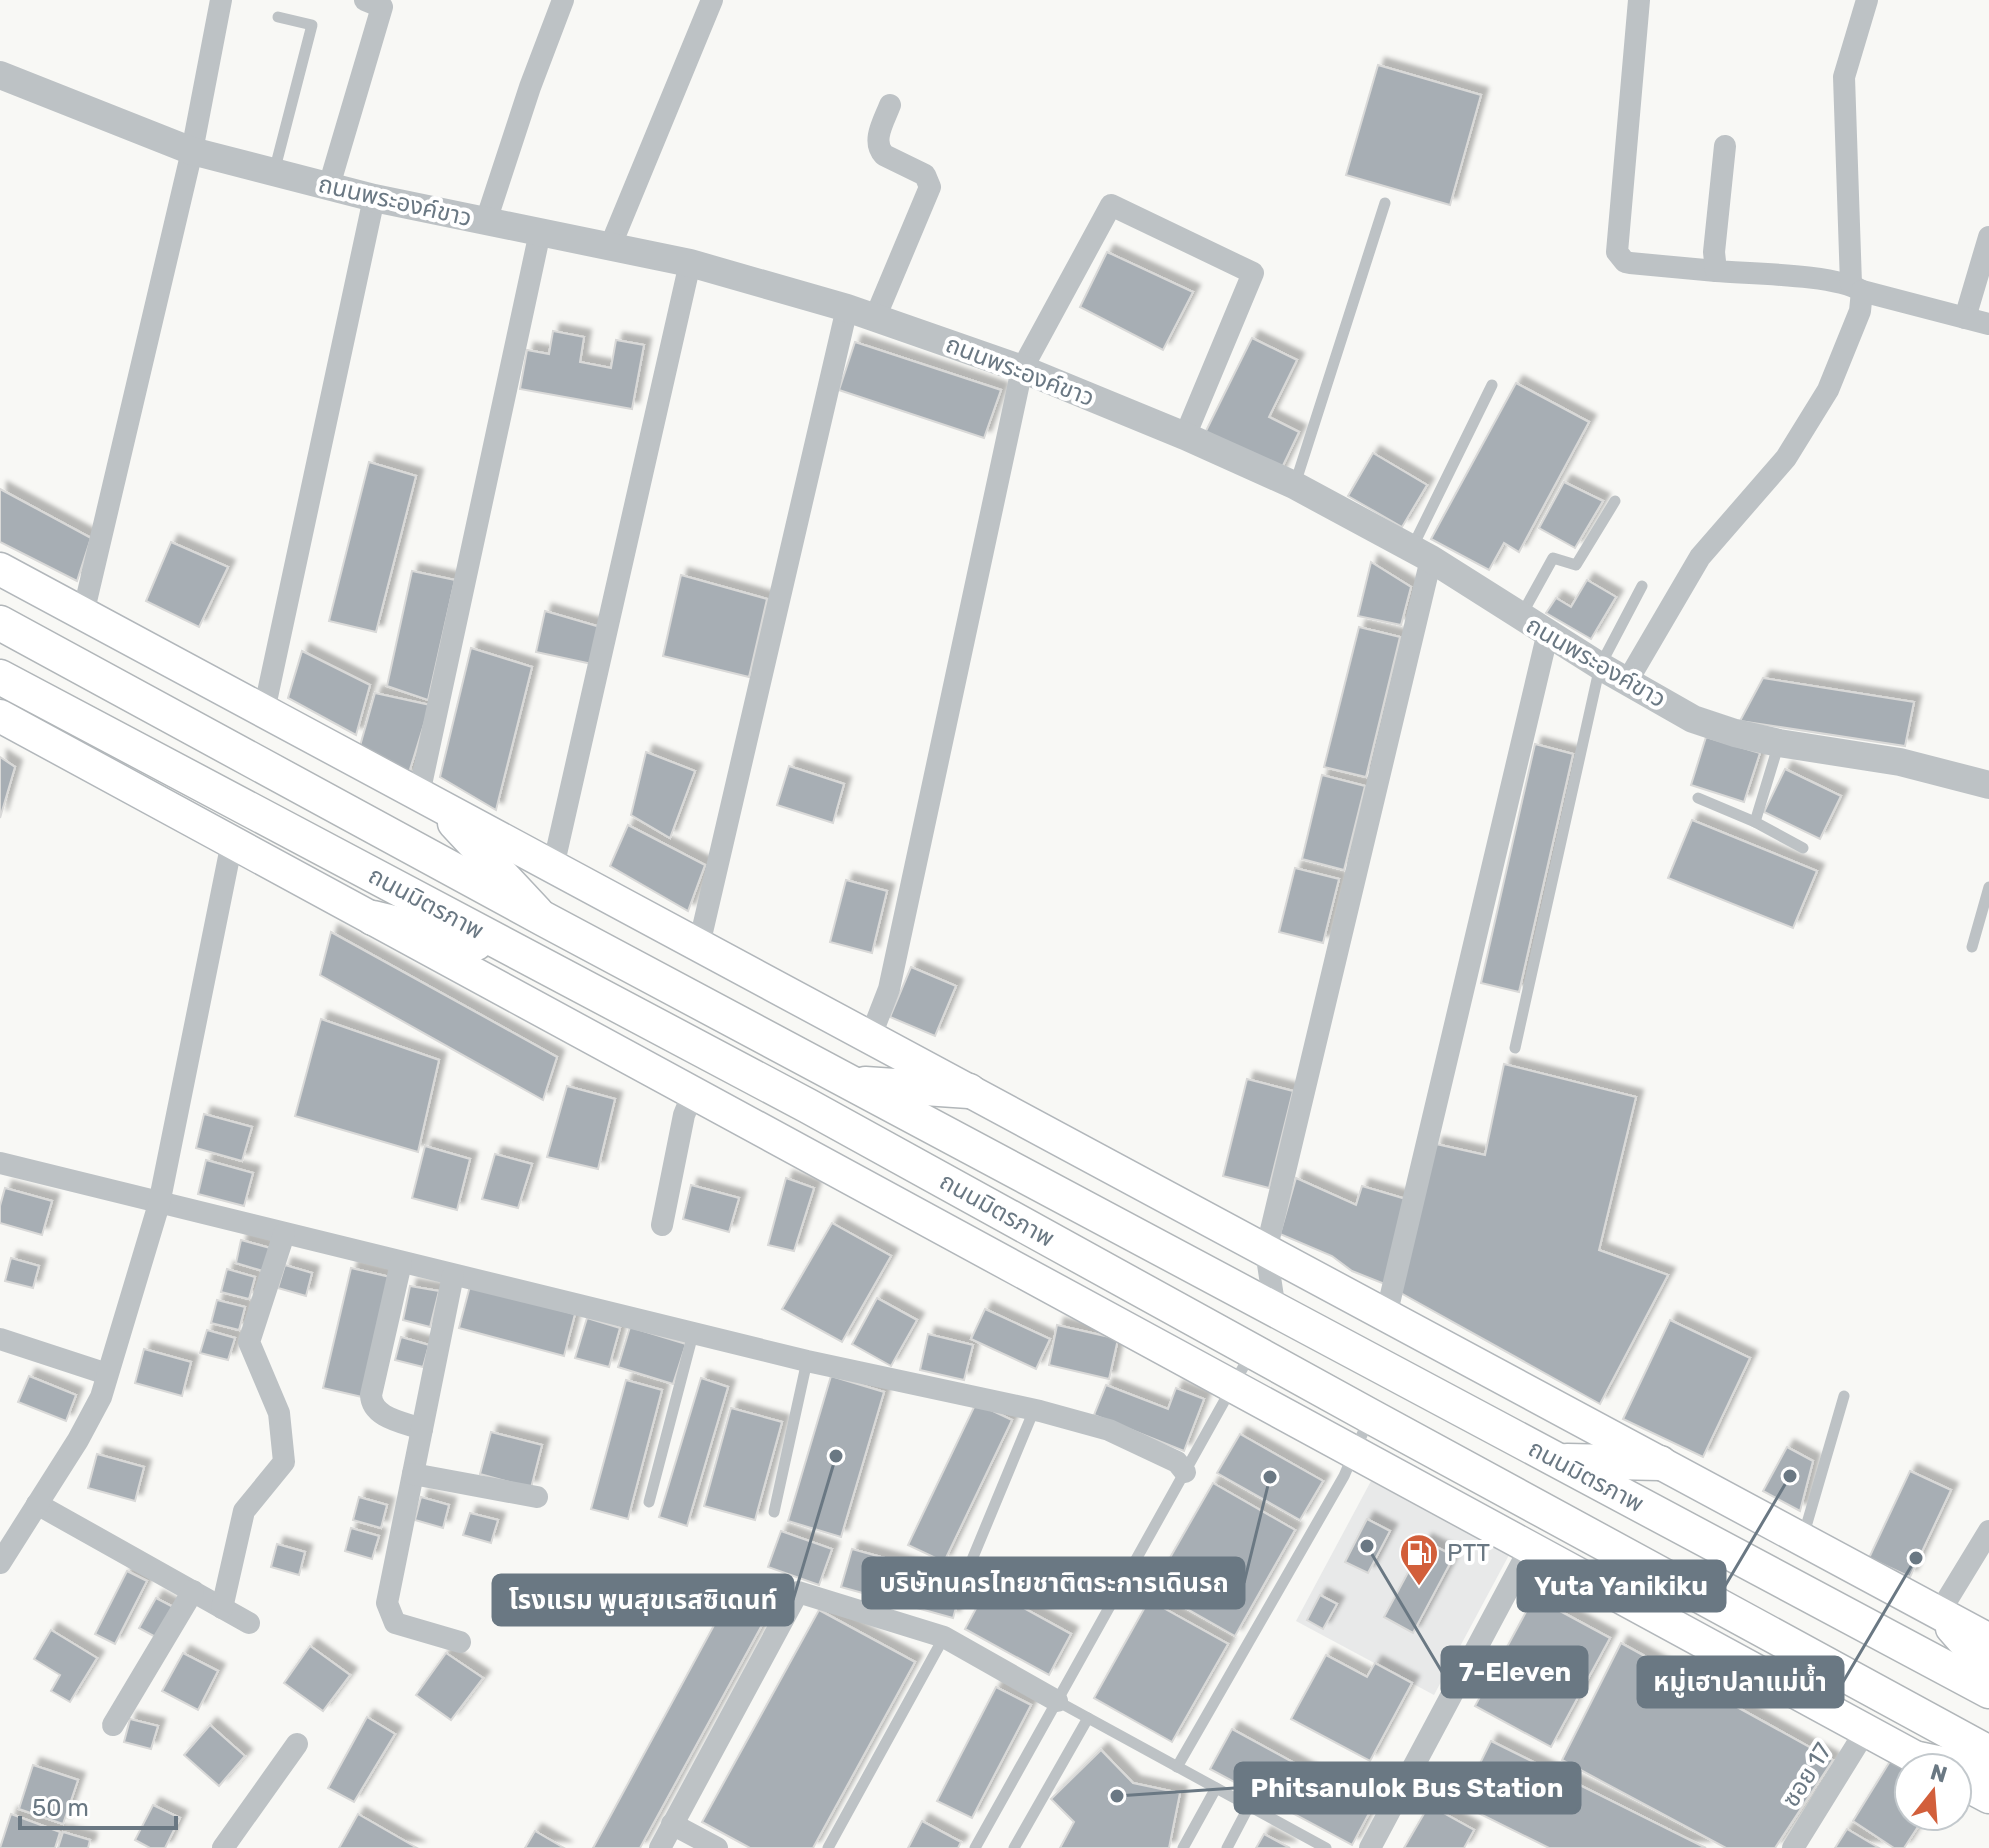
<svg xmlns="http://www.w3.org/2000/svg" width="1989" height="1848" font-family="Rubik,'Noto Sans Thai',sans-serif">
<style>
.built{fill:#e8e9e9}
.building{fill:#a7aeb4;stroke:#d9d9d8;stroke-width:2;filter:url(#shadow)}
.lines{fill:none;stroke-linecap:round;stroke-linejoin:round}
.secondary-casing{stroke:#b2b7bb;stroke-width:35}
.primary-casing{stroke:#b1b6b9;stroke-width:37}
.service{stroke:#bdc2c5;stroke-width:11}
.minor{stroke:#bdc2c5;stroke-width:22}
.tertiary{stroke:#bdc2c5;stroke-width:28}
.secondary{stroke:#fff;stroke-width:32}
.primary{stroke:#fff;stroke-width:34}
.labels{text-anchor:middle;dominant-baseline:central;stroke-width:8;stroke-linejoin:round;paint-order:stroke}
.street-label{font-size:24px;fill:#6a7883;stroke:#fff}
.poi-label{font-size:24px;fill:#6a7883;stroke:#fff;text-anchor:start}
.leader{fill:none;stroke:#6a7883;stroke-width:3}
.callout-dot{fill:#6a7883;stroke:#fff;stroke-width:3}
.callout{fill:#6a7883;stroke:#6a7883;stroke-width:3}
.callout-label{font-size:26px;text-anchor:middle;font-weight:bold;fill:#fff}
</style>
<defs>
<filter id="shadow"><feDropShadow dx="7" dy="-7" stdDeviation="2" flood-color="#0004"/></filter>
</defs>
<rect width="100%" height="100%" fill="#f8f8f5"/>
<!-- built -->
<polygon class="built" points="1371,1481 1509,1555 1434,1695 1296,1621"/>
<!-- building -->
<g class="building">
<polygon points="1378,65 1481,95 1450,205 1346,175"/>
<polygon points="1107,252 1193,292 1163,350 1080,307"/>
<polygon points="553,331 584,337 580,362 611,368 616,340 644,345 632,409 520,389 527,350 549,354"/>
<polygon points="1252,338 1297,360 1269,417 1299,432 1278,476 1202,439"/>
<polygon points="855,342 1001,390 984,438 839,390"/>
<polygon points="1516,383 1589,422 1519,552 1504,543 1489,570 1431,539"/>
<polygon points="1373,453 1427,485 1402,527 1348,496"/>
<polygon points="369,462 416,476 376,632 329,621"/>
<polygon points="1564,482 1603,501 1575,548 1539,528"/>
<polygon points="0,489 91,538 77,581 0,542"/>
<polygon points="171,542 228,567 199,627 146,601"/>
<polygon points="1371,562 1411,587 1401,625 1358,616"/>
<polygon points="412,571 455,580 428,700 387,686"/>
<polygon points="681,575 767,599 749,677 663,656"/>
<polygon points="1587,580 1616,597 1591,639 1546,613 1556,598 1571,607"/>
<polygon points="545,611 600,627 592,664 536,652"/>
<polygon points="1359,627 1400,637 1366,777 1324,767"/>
<polygon points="471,648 532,667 496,810 440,777"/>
<polygon points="302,651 370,685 356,735 288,698"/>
<polygon points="1763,678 1914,702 1905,746 1740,721"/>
<polygon points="375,693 430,705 407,779 360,746"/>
<polygon points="1706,737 1760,753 1744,802 1691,785"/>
<polygon points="1535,744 1573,754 1519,992 1481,983"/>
<polygon points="646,752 695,771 670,838 631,815"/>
<polygon points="0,757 15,767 0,818"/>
<polygon points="789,766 844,784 833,823 777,805"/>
<polygon points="1785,769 1841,796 1820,839 1764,812"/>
<polygon points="1322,775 1365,786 1344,870 1302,859"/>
<polygon points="1692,820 1817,871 1793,928 1668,878"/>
<polygon points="628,825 705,865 688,911 610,866"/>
<polygon points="1295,868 1339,879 1323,943 1279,932"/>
<polygon points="846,880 887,891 872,953 830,942"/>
<polygon points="331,932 557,1057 543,1100 320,975"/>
<polygon points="911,967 956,986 935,1036 890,1017"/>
<polygon points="321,1019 439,1060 418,1152 295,1116"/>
<polygon points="1504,1064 1636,1097 1599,1250 1668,1275 1600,1404 1399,1292 1436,1144 1485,1155"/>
<polygon points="1247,1079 1293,1091 1269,1188 1223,1176"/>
<polygon points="567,1086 615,1099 598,1169 547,1157"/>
<polygon points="204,1114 252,1127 242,1161 196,1148"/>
<polygon points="425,1146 470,1159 457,1210 412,1198"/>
<polygon points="495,1154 532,1164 518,1208 482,1199"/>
<polygon points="206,1160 253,1173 244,1206 198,1194"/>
<polygon points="786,1178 814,1188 794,1251 768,1245"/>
<polygon points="1296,1178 1356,1205 1362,1186 1409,1200 1387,1285 1352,1271 1332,1256 1280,1234"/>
<polygon points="691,1185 739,1198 729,1232 683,1219"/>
<polygon points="5,1188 52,1201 42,1235 0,1223 0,1206"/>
<polygon points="832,1223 891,1256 842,1342 782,1309"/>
<polygon points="241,1240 270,1248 263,1271 236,1263"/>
<polygon points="11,1258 39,1266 33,1288 5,1281"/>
<polygon points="285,1265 312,1273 306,1296 278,1288"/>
<polygon points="351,1268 390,1277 362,1397 323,1388"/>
<polygon points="227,1269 255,1277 249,1299 221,1292"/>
<polygon points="410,1286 439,1291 430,1327 403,1320"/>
<polygon points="470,1286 575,1314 564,1356 459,1328"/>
<polygon points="877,1298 917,1320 891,1366 852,1344"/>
<polygon points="217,1300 245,1307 239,1330 211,1323"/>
<polygon points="985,1309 1050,1339 1036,1369 971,1339"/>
<polygon points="587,1318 620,1328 609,1367 575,1358"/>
<polygon points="1670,1320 1750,1358 1703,1457 1623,1419"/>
<polygon points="1057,1325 1118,1339 1109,1379 1049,1365"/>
<polygon points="630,1327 686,1344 673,1384 618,1367"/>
<polygon points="207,1330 235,1338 228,1360 200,1353"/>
<polygon points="928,1334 973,1345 964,1380 920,1370"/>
<polygon points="401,1337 429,1345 423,1367 395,1360"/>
<polygon points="144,1349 191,1362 182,1396 135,1383"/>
<polygon points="29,1376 76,1395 66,1421 18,1402"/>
<polygon points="831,1376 884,1392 841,1537 788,1521"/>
<polygon points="701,1378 728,1387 687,1526 659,1517"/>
<polygon points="626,1380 662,1390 628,1519 591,1509"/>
<polygon points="1106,1385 1168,1409 1176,1388 1204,1399 1184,1451 1094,1415"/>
<polygon points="976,1403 1012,1420 944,1562 908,1545"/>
<polygon points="731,1408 782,1422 755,1520 704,1506"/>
<polygon points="491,1432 542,1445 531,1488 480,1474"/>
<polygon points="1240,1434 1323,1481 1300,1520 1217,1473"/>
<polygon points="1787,1447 1813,1461 1800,1511 1763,1491"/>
<polygon points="97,1454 144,1467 135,1501 88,1488"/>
<polygon points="1910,1471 1951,1490 1910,1577 1869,1558"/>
<polygon points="1213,1483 1295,1530 1235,1636 1152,1589"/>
<polygon points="359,1497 387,1505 381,1528 353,1520"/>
<polygon points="421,1497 449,1505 443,1528 415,1520"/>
<polygon points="470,1513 498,1520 491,1543 463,1535"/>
<polygon points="1367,1519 1390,1531 1368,1573 1345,1562"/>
<polygon points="351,1528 379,1536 372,1559 345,1551"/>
<polygon points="781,1531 832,1549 819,1585 768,1567"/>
<polygon points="1425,1541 1454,1556 1413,1633 1384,1617"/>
<polygon points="277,1544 305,1552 299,1575 271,1567"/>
<polygon points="852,1549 964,1580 953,1618 841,1587"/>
<polygon points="127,1571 147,1581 115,1644 95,1634"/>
<polygon points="987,1588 1071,1634 1049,1675 965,1629"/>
<polygon points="1320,1595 1337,1604 1323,1629 1307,1620"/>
<polygon points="1534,1597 1610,1638 1551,1747 1475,1706"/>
<polygon points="156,1598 177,1609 161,1640 139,1628"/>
<polygon points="1149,1600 1228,1644 1172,1742 1094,1698"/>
<polygon points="725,1605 762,1625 640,1848 593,1848"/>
<polygon points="819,1610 915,1662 813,1848 750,1848 702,1822"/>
<polygon points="51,1630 97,1658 70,1702 51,1691 60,1675 34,1659"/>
<polygon points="1621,1643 1833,1760 1775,1848 1726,1848 1562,1760"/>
<polygon points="310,1646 350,1675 323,1711 284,1683"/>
<polygon points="183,1653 218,1671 198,1710 162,1691"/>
<polygon points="446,1653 483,1678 451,1720 416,1695"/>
<polygon points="1326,1655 1367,1677 1375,1663 1412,1683 1370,1761 1291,1719"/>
<polygon points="996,1687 1031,1705 972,1818 937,1801"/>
<polygon points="367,1717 395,1734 354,1802 328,1788"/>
<polygon points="130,1719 158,1726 151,1749 124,1742"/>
<polygon points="210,1725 245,1756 219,1786 184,1755"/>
<polygon points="1232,1729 1373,1806 1352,1845 1210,1769"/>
<polygon points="1491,1741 1706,1848 1549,1848 1460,1804"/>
<polygon points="1101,1750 1133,1783 1180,1793 1169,1848 1060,1848 1074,1822 1051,1799"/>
<polygon points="1892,1758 1909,1768 1909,1816 1925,1816 1904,1848 1894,1848 1853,1821"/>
<polygon points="33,1765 78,1780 63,1824 19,1809"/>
<polygon points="153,1805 180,1818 165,1848 150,1848 135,1840"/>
<polygon points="1429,1805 1474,1830 1464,1848 1404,1848"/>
<polygon points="11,1814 60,1832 55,1848 0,1848"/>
<polygon points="358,1814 417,1848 339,1848"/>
<polygon points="922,1821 961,1842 958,1848 908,1848"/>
<polygon points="1847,1829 1879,1848 1835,1848"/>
<polygon points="535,1831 564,1848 525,1848"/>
<polygon points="63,1832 90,1840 88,1848 58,1848"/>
<polygon points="1264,1834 1290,1848 1256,1848"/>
</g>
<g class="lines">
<defs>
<g id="secondary">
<polyline points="0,569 1989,1640"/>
<polyline points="0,716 1935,1768"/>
<polyline points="454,823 537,912"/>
<polyline points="1952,1628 1989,1670"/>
<polyline points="1957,1780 1989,1797"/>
</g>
<g id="primary">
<polyline points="0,623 544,919 1989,1691"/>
<polyline points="0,677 808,1106 1370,1416 1989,1753"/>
<polyline points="373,918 476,943"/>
<polyline points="865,1084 969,1091"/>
<polyline points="1567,1461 1660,1463"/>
<polyline points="1919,1759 1989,1774"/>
</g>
</defs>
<!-- secondary casing -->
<use href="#secondary" class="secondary-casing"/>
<!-- primary casing -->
<use href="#primary" class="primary-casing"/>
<!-- service -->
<g class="service">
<polyline points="274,172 312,25 278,17"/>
<polyline points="1295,484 1385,203"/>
<polyline points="1412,548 1492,385"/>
<polyline points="1522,614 1553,558 1576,565 1615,501"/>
<polyline points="1698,798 1755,822 1803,848"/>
<polyline points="1755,822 1779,743"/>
<polyline points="1972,947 1989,887"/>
<polyline points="1515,1048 1600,666 1642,586"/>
<polyline points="649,1502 693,1334"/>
<polyline points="774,1512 807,1361"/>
<polyline points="1803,1537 1844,1396"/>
<polyline points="971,1562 1034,1410"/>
<polyline points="1057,1701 1326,1848"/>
<polyline points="1177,1767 1344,1476 1368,1421"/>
<polyline points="828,1848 944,1637"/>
<polyline points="975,1848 1250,1355"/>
<polyline points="1014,1848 1088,1718"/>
<polyline points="1183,1848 1216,1788"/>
<polyline points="1227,1848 1249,1806"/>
</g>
<!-- minor -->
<g class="minor">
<polyline points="1639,0 1617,252 1625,262 1630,263 1716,271"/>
<path d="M1725,146L1714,252L1716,271C1751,274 1835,274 1862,291"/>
<polyline points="329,186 382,7 365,0"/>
<polyline points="486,221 530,87 563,0"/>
<polyline points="610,247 712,0"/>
<polyline points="1851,284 1844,77 1867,0"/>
<path d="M875,318L930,187L925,175L884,155C871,141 884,121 890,105"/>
<polyline points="1965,318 1989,237"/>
<polyline points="83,614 192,151 221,0"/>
<polyline points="1628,680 1700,557 1786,458 1828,390 1860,311 1862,291 1989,324"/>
<polyline points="264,711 374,198"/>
<polyline points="419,794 540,232"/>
<polyline points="553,867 690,263"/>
<polyline points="699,945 847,308"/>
<polyline points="870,1038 889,989 1022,369 1111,205 1253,273 1185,436"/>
<polyline points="0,1163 807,1361 1040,1411 1109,1430 1177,1462 1185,1472"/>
<polyline points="662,1225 684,1115 693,1093"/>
<path d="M401,1263L371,1395C372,1418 403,1422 422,1429"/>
<polyline points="453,1275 387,1603 395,1623 460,1642"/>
<polyline points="1275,1310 1266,1251 1431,559"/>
<polyline points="1386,1316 1548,632"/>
<polyline points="0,1339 107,1374"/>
<polyline points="413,1474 537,1497"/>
<polyline points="37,1504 249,1623"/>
<polyline points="0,1563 78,1440 101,1397 159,1204 232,842"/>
<polyline points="222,1608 244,1511 284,1462 279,1413 249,1342 284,1234"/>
<polyline points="1939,1613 1989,1531"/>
<polyline points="113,1725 193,1591"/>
<polyline points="672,1824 717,1848"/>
<polyline points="223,1848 297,1744"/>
<polyline points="660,1848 798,1592 944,1637 1057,1701"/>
<polyline points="1370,1848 1530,1548"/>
<polyline points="1793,1848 1866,1730"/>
</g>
<!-- tertiary -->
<polyline class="tertiary" points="0,75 192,151 374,198 690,263 847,308 1022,369 1185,436 1294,485 1431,559 1600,666 1693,719 1735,733 1779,743 1900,762 1989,785"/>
<!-- secondary -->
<use href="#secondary" class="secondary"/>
<!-- primary -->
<use href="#primary" class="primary"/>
</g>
<!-- icons -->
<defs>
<symbol id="fuel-pin" viewBox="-11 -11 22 30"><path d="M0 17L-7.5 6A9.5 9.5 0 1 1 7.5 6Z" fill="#d25f3b" stroke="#fff"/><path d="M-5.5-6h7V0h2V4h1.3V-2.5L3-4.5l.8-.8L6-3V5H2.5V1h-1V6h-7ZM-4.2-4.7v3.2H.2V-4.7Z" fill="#fff"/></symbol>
</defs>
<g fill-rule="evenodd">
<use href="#fuel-pin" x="1397" y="1531" width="44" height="60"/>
</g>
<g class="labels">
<!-- street labels -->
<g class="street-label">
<text transform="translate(395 201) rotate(13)">ถนนพระองค์ขาว</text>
<text transform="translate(1020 371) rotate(21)">ถนนพระองค์ขาว</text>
<text transform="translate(1596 662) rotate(30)">ถนนพระองค์ขาว</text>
<text transform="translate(426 903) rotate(28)">ถนนมิตรภาพ</text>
<text transform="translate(997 1210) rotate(29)">ถนนมิตรภาพ</text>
<text transform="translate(1586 1476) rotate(28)">ถนนมิตรภาพ</text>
<text transform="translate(1807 1775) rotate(-58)">ซอย 17</text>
</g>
<!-- poi labels -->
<g class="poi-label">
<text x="1447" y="1553">PTT</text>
</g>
</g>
<!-- callouts -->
<path class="leader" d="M1270 1477L1244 1583M1790 1476L1725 1586M836 1456L793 1600M1367 1546L1442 1672M1916 1558L1843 1682M1117 1796L1235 1788"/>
<g class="callout-dot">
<circle cx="1270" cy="1477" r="8"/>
<circle cx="1790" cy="1476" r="8"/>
<circle cx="836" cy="1456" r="8"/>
<circle cx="1367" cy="1546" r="8"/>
<circle cx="1916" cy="1558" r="8"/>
<circle cx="1117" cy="1796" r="8"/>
</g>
<g class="callout">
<rect x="863" y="1558" width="381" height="50" rx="8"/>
<rect x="1518" y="1561" width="207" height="50" rx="8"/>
<rect x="493" y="1575" width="300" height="50" rx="8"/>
<rect x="1442" y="1647" width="145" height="50" rx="8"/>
<rect x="1638" y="1657" width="205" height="50" rx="8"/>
<rect x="1235" y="1763" width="345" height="50" rx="8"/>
</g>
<g class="callout-label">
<text x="1054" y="1592">บริษัทนครไทยชาติตระการเดินรถ</text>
<text x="1621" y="1595">Yuta Yanikiku</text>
<text x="643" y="1609">โรงแรม พูนสุขเรสซิเดนท์</text>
<text x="1515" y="1681">7-Eleven</text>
<text x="1740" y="1691">หมู่เฮาปลาแม่น้ำ</text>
<text x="1407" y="1797">Phitsanulok Bus Station</text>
</g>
<!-- north arrow -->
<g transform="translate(1933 1792) rotate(17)"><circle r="38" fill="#ffffff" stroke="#c3c9cd" stroke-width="2"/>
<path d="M0-6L14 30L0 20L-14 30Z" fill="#d25f3b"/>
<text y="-12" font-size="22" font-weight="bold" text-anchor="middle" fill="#6a7883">N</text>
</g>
<!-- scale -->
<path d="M20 1816v12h156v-12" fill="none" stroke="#6a7883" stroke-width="4"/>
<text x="32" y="1816" font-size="24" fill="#6a7883" stroke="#ffffff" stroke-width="6" paint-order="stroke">50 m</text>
</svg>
